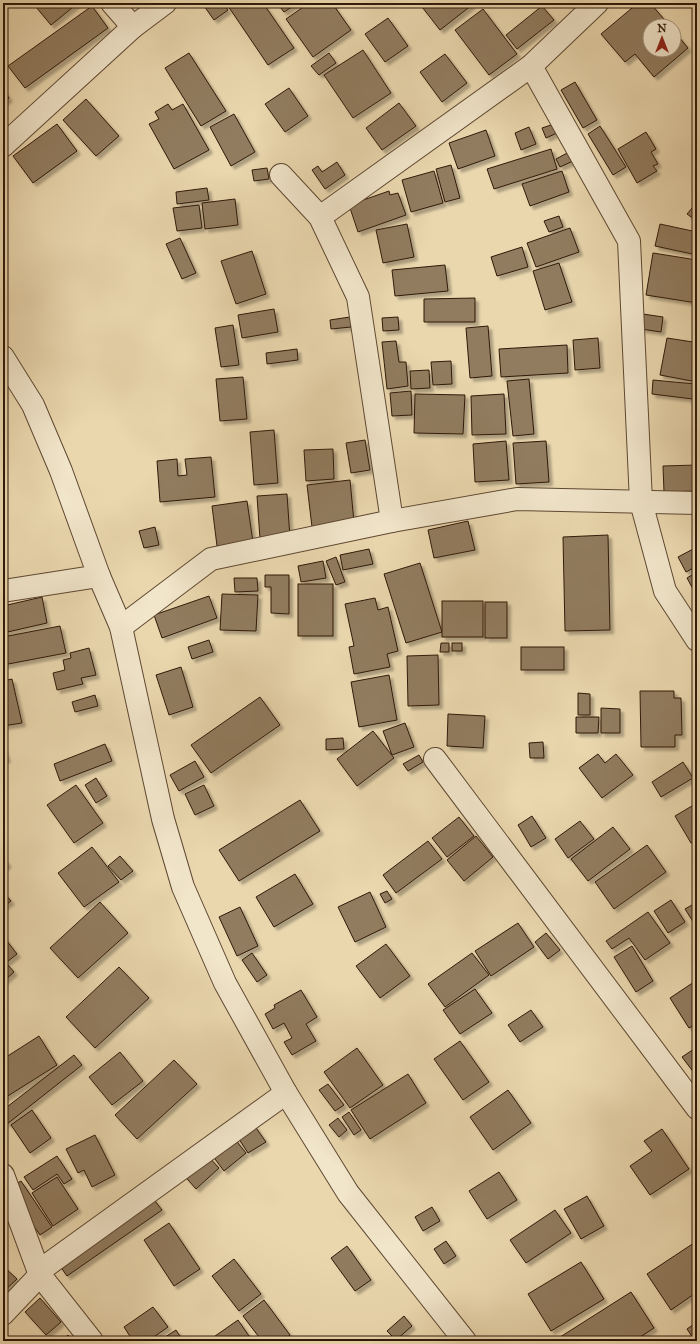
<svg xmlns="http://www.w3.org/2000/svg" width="700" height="1344" font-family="'IM FELL Great Primer',serif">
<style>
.building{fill:#917c5e;stroke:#301908;filter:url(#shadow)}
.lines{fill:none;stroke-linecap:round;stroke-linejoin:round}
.minor-casing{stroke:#5e4832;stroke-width:24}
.minor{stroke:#f1e5ca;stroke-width:22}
</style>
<defs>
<filter id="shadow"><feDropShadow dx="3.5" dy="3.5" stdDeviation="1" flood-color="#0004"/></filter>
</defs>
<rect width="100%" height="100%" fill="#ead7ae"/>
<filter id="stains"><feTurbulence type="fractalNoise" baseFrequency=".005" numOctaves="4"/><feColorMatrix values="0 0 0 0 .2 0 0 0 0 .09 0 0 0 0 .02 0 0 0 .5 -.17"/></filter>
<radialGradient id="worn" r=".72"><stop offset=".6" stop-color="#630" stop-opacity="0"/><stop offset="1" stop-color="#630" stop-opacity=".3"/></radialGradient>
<!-- building -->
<g class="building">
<polygon points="41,3 78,3 51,25 36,7"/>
<polygon points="202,3 222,3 228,10 214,20"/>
<polygon points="226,3 263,3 294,48 268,65"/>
<polygon points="277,3 298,3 284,12"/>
<polygon points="309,3 332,3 351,30 313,57 286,19"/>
<polygon points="419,3 470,3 472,5 440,30"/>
<polygon points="638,3 650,3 670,26 650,26 650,50 674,50 674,31 688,48 654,77 635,54 625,62 601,34"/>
<polygon points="92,6 108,28 25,88 8,66"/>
<polygon points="542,6 554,20 517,49 506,35"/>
<polygon points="483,9 517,54 489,75 455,30"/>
<polygon points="388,18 408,46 385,62 365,34"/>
<polygon points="363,50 391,93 353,118 324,75"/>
<polygon points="189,53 226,111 201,126 165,68"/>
<polygon points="329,53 336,63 319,75 311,66"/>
<polygon points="445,54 467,83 442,102 420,72"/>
<polygon points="575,82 597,120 583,128 561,90"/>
<polygon points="289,88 308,116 285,132 265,104"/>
<polygon points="3,90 9,98 3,103"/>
<polygon points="86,99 119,136 96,156 63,120"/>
<polygon points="399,103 416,126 382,150 366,128"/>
<polygon points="168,104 172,110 183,104 209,150 174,169 149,124 159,119 155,112"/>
<polygon points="234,114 255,152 231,166 210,127"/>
<polygon points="57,124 77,151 33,183 13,156"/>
<polygon points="554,124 557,133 546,138 542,128"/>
<polygon points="600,126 626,167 613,175 588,134"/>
<polygon points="529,127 536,144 521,150 515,133"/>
<polygon points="486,130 495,156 458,169 449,143"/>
<polygon points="646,132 656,149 651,152 658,164 653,166 657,171 637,183 618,149"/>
<polygon points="551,149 557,169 494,189 487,169"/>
<polygon points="569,152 573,161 560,167 556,159"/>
<polygon points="337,162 345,175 325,189 312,170 318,166 322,172"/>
<polygon points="451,165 460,198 445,202 436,169"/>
<polygon points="267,168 269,179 254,181 252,170"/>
<polygon points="434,171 443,203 411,212 402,180"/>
<polygon points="562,171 569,192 530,206 522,184"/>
<polygon points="207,188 209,200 177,204 176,192"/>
<polygon points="389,191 390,195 398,193 406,215 358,232 349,205"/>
<polygon points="235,199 238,225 205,229 202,203"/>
<polygon points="697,202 697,221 687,214"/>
<polygon points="199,205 202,228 177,231 173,208"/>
<polygon points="559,216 563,227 549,232 544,221"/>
<polygon points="407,224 414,257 383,263 376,230"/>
<polygon points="660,224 697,232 697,255 655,246"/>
<polygon points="570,228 579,252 536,267 527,243"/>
<polygon points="180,238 196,273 182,279 166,244"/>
<polygon points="522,247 528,267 497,276 491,257"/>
<polygon points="252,251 266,294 236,304 221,261"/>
<polygon points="653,253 697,260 697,303 646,295"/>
<polygon points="559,263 572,302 545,310 533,271"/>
<polygon points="445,265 448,291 395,296 392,270"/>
<polygon points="475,298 475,322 424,322 424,299"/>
<polygon points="274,309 278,332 242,338 238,315"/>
<polygon points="643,314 663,317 661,332 641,329"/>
<polygon points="350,317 351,327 331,329 330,320"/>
<polygon points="398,317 399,330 383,331 382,318"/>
<polygon points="233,325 239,365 221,367 215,328"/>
<polygon points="488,326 492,376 470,378 466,328"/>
<polygon points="695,332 697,332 697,382 660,375 667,338 693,342"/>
<polygon points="598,338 600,368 575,370 573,340"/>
<polygon points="396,341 399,362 406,362 408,386 387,389 382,342"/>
<polygon points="567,345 568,373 501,377 499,349"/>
<polygon points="297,349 298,360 267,364 266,353"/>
<polygon points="451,361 452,384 433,385 431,362"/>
<polygon points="429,370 430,388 411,389 410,371"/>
<polygon points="243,377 247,419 220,421 216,379"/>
<polygon points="529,379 534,434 513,436 507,381"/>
<polygon points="653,380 695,384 693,399 652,394"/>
<polygon points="411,391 412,415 392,416 390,393"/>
<polygon points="415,394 465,395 463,434 414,433"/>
<polygon points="504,394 506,434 472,435 471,396"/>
<polygon points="694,398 697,398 697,416"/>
<polygon points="274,430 278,483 254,485 250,432"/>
<polygon points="365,440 370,470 351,473 346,443"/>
<polygon points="506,441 509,480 475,482 473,444"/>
<polygon points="546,441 549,482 516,484 513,443"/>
<polygon points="333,449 334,479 306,481 304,450"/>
<polygon points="211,457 215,497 160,502 157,461 177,459 178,476 187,475 185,459"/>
<polygon points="697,465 697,491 664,492 663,466"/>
<polygon points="350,480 354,522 312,527 307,485"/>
<polygon points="287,494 290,538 260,539 257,496"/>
<polygon points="247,501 253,542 217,546 212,506"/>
<polygon points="468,521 475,550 434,558 428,530"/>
<polygon points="155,527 159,545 144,548 139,531"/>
<polygon points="608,535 610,630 565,631 563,537"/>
<polygon points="697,547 697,566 686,572 678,557"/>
<polygon points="369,549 373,564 343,570 340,555"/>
<polygon points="336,557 345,582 336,585 326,561"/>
<polygon points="323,561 326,578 301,582 298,566"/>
<polygon points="420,563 442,632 406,643 384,574"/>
<polygon points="697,572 697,586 693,589 687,578"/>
<polygon points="265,575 289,575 289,614 271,613 271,587 265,587"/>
<polygon points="234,578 257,578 258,591 235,592"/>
<rect x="298" y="584" width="35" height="52"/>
<polygon points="222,594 258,595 256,631 220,630"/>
<polygon points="209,596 217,618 162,638 154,615"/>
<polygon points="42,597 47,623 3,633 3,606"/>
<polygon points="375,598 378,610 388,607 398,651 387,654 390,667 354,674 349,647 354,646 345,604"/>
<rect x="442" y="601" width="41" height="36"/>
<rect x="485" y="602" width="22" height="36"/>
<polygon points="60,626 66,653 3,665 3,637"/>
<polygon points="209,640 213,652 192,659 188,647"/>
<polygon points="441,643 449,643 449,652 440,652"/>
<rect x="452" y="643" width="10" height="8"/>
<rect x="521" y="647" width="43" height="23"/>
<polygon points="89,648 96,675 81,678 83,684 57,690 53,673 65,670 63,660 71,658 70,653"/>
<polygon points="438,655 439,705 408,706 407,656"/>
<polygon points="181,667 193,707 169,715 156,675"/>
<polygon points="389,675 397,720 359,727 351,682"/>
<polygon points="12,679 22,723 3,726 3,681"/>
<polygon points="640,691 674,691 674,698 681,698 682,735 675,735 675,747 641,747"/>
<polygon points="578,693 590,694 590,715 578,715"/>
<polygon points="95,695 98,706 75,712 72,702"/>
<polygon points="260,697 280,725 211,773 191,745"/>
<polygon points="601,708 620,709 620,733 601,733"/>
<polygon points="448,714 485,716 483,748 447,746"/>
<polygon points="576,717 599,717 598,733 576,733"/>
<polygon points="405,723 414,747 392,755 383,731"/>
<polygon points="373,731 394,758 357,786 337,759"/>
<polygon points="343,738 344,749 326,750 326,739"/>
<polygon points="543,742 544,758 530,758 529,743"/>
<polygon points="105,744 112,761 60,781 54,764"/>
<polygon points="3,747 7,759 3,760"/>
<polygon points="598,754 605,763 616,754 633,775 602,798 579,768"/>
<polygon points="419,755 423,762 408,771 403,764"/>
<polygon points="195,761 204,777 179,791 170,775"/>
<polygon points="683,762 693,778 661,797 652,782"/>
<polygon points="96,778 107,796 96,803 85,785"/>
<polygon points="76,785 103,823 74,843 47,805"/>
<polygon points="204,785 214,806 195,815 185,794"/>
<polygon points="300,800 320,831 239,881 219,850"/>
<polygon points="697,803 697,840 691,843 675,816"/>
<polygon points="532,816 546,838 531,847 518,825"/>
<polygon points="459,817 474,836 447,857 432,838"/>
<polygon points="580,821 594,839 568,858 555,839"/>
<polygon points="613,827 630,849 588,881 571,859"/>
<polygon points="476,836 493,857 464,881 447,860"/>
<polygon points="428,841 442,859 396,893 383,875"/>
<polygon points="647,845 666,872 614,909 595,882"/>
<polygon points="92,847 119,882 84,907 58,873"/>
<polygon points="120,856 133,871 121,880 108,866"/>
<polygon points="3,858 8,864 3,868"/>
<polygon points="295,874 313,904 274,927 256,897"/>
<polygon points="387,891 392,899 385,903 380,894"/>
<polygon points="3,892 11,901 3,907"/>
<polygon points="370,892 386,927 355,942 338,907"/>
<polygon points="671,900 685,922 668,933 654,911"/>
<polygon points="100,902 128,933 78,978 50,948"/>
<polygon points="697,902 697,928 685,909"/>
<polygon points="240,907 258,946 237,956 219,917"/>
<polygon points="648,912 670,943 645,960 629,938 612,949 606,941"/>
<polygon points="518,923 534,947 491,976 475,951"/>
<polygon points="546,933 560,950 548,959 535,942"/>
<polygon points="3,936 17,954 3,965"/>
<polygon points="386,944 410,976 380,998 356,966"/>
<polygon points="632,946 653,981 636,992 614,957"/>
<polygon points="252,953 267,975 257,982 242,960"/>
<polygon points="472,953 489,975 445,1007 428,984"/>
<polygon points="8,965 14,972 3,982 3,969"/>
<polygon points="119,967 149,998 95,1048 66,1017"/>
<polygon points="697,980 697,1023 689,1028 670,998"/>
<polygon points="475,989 492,1013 460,1034 443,1010"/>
<polygon points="301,990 317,1017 306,1024 316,1041 292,1055 284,1042 292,1038 284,1023 273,1029 265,1014 275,1008 274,1005"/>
<polygon points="531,1010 543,1027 520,1042 508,1025"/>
<polygon points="39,1036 57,1065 3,1099 3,1059"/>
<polygon points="460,1041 489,1082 463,1100 434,1059"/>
<polygon points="357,1048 383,1085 350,1108 324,1072"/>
<polygon points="694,1049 697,1053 697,1073 695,1074 682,1057"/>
<polygon points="120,1052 143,1081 112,1105 89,1077"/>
<polygon points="74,1055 82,1065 7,1124 3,1119 3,1110"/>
<polygon points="174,1060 197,1084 137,1139 115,1115"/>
<polygon points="408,1074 426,1103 370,1139 351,1110"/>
<polygon points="328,1084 344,1105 335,1111 319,1090"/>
<polygon points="508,1090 531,1123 493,1150 470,1117"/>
<polygon points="32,1110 51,1138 30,1153 11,1125"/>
<polygon points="349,1112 361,1130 354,1135 342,1117"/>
<polygon points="338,1118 347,1130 339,1137 329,1125"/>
<polygon points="254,1125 266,1142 248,1153 237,1136"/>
<polygon points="662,1129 689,1169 650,1195 630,1166 652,1151 644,1141"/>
<polygon points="95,1135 115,1175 92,1187 84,1170 78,1173 66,1149"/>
<polygon points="234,1138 246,1153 224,1171 212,1155"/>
<polygon points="205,1153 219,1168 196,1189 182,1173"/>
<polygon points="57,1156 72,1179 64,1184 57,1174 33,1190 24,1177"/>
<polygon points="499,1172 517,1200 487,1219 469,1191"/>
<polygon points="57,1177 78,1209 53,1226 32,1193"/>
<polygon points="21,1181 52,1227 40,1235 8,1189"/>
<polygon points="587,1196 604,1226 581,1239 564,1209"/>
<polygon points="152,1197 162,1210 67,1276 58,1263"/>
<polygon points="432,1207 440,1221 423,1231 415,1217"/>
<polygon points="555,1210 571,1233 526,1263 510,1240"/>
<polygon points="169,1223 200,1269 174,1286 144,1240"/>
<polygon points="446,1241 456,1256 444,1264 434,1249"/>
<polygon points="697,1241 697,1292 671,1310 647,1274"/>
<polygon points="347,1246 371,1280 355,1291 331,1258"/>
<polygon points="234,1259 261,1294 239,1311 212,1276"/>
<polygon points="581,1262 604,1299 551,1331 528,1294"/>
<polygon points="3,1266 17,1279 4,1291 3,1290"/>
<polygon points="631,1292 654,1328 634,1341 558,1341 557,1339"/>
<polygon points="40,1298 61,1322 46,1335 25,1312"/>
<polygon points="264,1300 290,1335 282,1341 262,1341 243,1316"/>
<polygon points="153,1307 168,1327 148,1341 133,1341 124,1327"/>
<polygon points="404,1316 412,1326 396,1340 387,1331"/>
<polygon points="238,1320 249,1336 242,1341 208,1341"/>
<polygon points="697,1322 697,1341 695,1341 687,1329"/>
<polygon points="176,1330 183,1341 159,1341"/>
<polygon points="68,1335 74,1341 61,1341"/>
</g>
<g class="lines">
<defs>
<g id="minor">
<polyline points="112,3 133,27"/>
<polyline points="531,66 629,241 641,502 665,591 697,640"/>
<polyline points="3,146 133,27 165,3"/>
<polyline points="281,175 320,217 358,297 392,521"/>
<polyline points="320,217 531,66 597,3"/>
<polyline points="3,357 33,405 61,471 99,576 121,627 163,819 183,887 225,983 286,1093 348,1193 465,1341"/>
<polyline points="3,591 99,576"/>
<polyline points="121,627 211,559 392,521 517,499 697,503"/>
<polyline points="435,759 697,1108"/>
<polyline points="3,1175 40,1275 92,1341"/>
<polyline points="39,1271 286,1093"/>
<polyline points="3,1314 40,1275"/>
</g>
</defs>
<!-- minor casing -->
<use href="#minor" class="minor-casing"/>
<!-- minor -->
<use href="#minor" class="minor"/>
</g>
<!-- margin -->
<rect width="700" height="1344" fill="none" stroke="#ead7ae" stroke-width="16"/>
<rect x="4" y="4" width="692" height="1336" fill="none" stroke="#301908" stroke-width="2"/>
<rect x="8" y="8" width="684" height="1328" fill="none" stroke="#301908"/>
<!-- north arrow -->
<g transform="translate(662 38)"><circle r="19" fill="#f1e5ca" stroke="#a4937c"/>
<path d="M0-3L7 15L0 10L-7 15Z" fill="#8f2418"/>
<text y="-6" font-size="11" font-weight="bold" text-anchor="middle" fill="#301908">N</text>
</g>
<rect width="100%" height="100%" filter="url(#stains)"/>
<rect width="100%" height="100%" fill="url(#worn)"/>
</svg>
